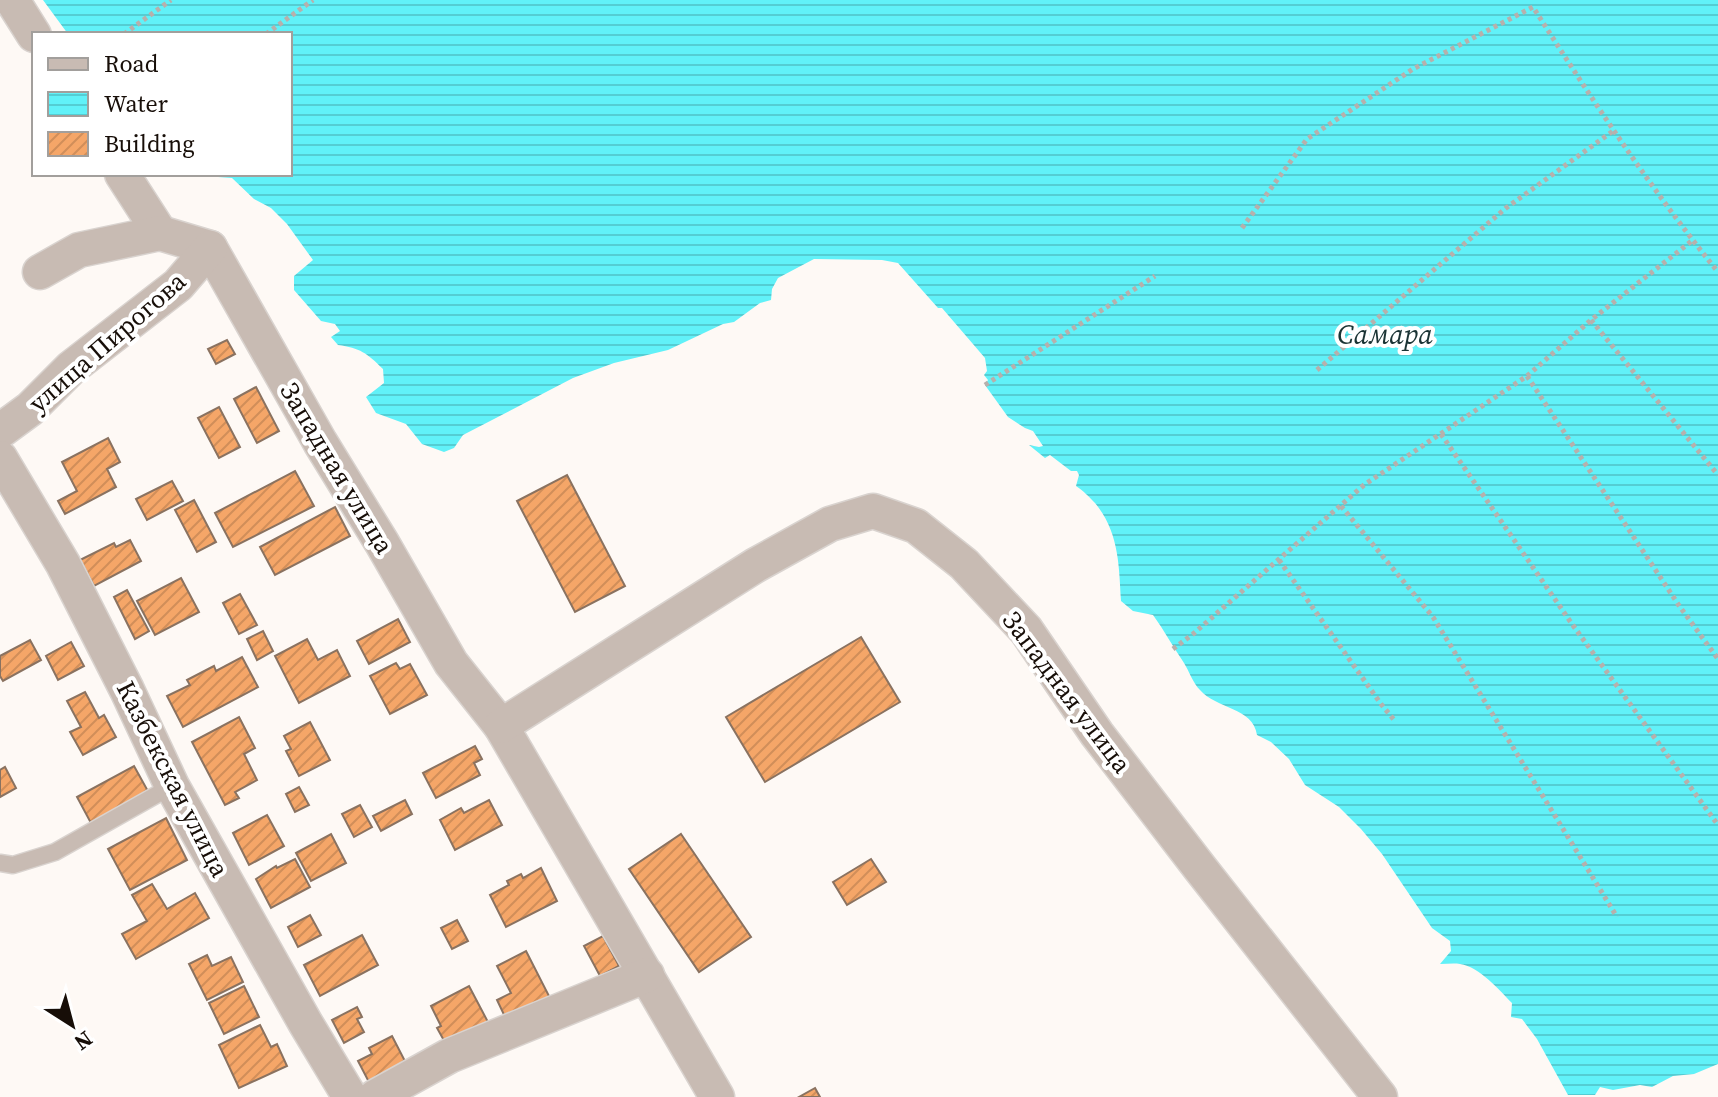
<svg xmlns="http://www.w3.org/2000/svg" width="1718" height="1097" font-family="'Source Serif 4',serif">
<style>
.water{fill:url(#water-rules)}
.building{fill:url(#building-hatch);stroke:#8a7260;stroke-width:2}
.lines{fill:none;stroke-linecap:round;stroke-linejoin:round}
.lane-casing{stroke:#d9d3cf;stroke-width:19}
.street-casing{stroke:#d9d3cf;stroke-width:37}
.path{stroke:#b7b0ac;stroke-width:5;stroke-dasharray:4 4;stroke-linecap:butt}
.lane{stroke:#c8bbb3;stroke-width:16}
.street{stroke:#c8bbb3;stroke-width:34}
.labels{text-anchor:middle;dominant-baseline:central;stroke-width:8;stroke-linejoin:round;paint-order:stroke}
.street-label{font-size:26px;fill:#170e08;stroke:#fff}
.water-label{font-size:28px;font-style:italic;fill:#1b3435;stroke:#fff}
</style>
<defs>
<pattern id="water-rules" width="6" height="5" patternUnits="userSpaceOnUse" patternTransform="scale(2)"><rect width="6" height="5" fill="#61f1f8"/><path d="M0 2.5h6" fill="none" stroke="#54cdd3"/></pattern>
<pattern id="building-hatch" width="6" height="6" patternUnits="userSpaceOnUse" patternTransform="scale(2)"><rect width="6" height="6" fill="#f5a668"/><path d="M-1 1l2-2M0 6l6-6M5 7l2-2" fill="none" stroke="#d18e59"/></pattern>
</defs>
<rect width="100%" height="100%" fill="#fef9f5"/>
<!-- water -->
<path class="water" d="M43,0H1718V1064L1694,1074L1673,1076L1652,1087L1640,1085L1613,1090L1600,1087L1595,1095H1568L1537,1039L1522,1019L1511,1017L1512,1003C1499,990 1480,967 1460,964C1454,963 1447,964 1440,964L1451,951L1450,941L1432,928L1382,854L1361,829L1339,807L1305,785L1289,759L1271,742L1257,735C1253,707 1216,709 1200,690C1193,683 1189,671 1184,663C1173,647 1164,630 1153,615L1133,611L1121,601C1119,565 1119,532 1095,503C1089,497 1084,491 1076,486L1079,475L1077,471H1071L1050,455L1045,458L1029,445L1039,447L1043,446L1033,431L1025,428L1008,417L985,385L988,380L984,375L987,371L985,358L942,308H938L898,263L882,260L814,259L778,278L772,289L771,300L760,303L734,322L723,324L668,350L614,363L573,378L463,435L454,448L444,452L422,444L406,424L376,413L366,397L384,383L383,369C367,353 360,348 338,345L331,337L340,331L335,324L321,321L294,290V276L313,260L287,224L271,208L254,199L232,178L218,177L216,174H290V34H68Z"/>
<!-- building -->
<g class="building">
<polygon points="227,340 235,354 216,364 208,349"/>
<polygon points="256,387 279,431 257,443 234,399"/>
<polygon points="219,407 240,447 219,458 198,418"/>
<polygon points="108,438 120,462 107,469 116,487 65,514 58,501 77,491 62,462"/>
<polygon points="295,471 314,506 233,547 215,513"/>
<polygon points="567,475 625,586 575,612 517,501"/>
<polygon points="172,481 183,501 147,520 136,499"/>
<polygon points="194,500 216,542 197,552 175,510"/>
<polygon points="335,507 350,536 275,575 260,547"/>
<polygon points="130,540 141,561 94,586 80,560 114,543 116,547"/>
<polygon points="181,578 199,612 155,635 137,601"/>
<polygon points="127,590 149,631 135,639 114,597"/>
<polygon points="240,594 257,625 239,634 223,603"/>
<polygon points="398,619 410,642 369,664 357,641"/>
<polygon points="263,631 273,651 257,660 247,639"/>
<polygon points="861,637 900,702 765,782 726,717"/>
<polygon points="307,639 318,660 337,650 350,676 299,703 275,656"/>
<polygon points="30,640 41,660 3,681 0,676 0,656"/>
<polygon points="71,642 84,666 58,680 46,656"/>
<polygon points="242,657 258,687 183,727 167,696 190,685 187,680 214,666 216,671"/>
<polygon points="396,663 400,669 410,664 427,695 390,714 370,676"/>
<polygon points="85,692 99,718 104,715 116,737 83,755 70,732 81,727 67,701"/>
<polygon points="239,717 255,748 244,754 257,780 235,792 239,798 225,805 192,742"/>
<polygon points="310,722 330,760 299,776 286,751 291,749 284,736"/>
<polygon points="475,746 482,759 474,763 480,775 436,798 423,773"/>
<polygon points="134,766 149,793 92,825 77,797"/>
<polygon points="5,767 16,788 0,797 0,770"/>
<polygon points="299,787 309,805 295,812 286,794"/>
<polygon points="405,800 412,814 381,831 373,816"/>
<polygon points="489,800 502,825 455,850 440,820 461,808 464,813"/>
<polygon points="360,805 372,827 354,837 342,814"/>
<polygon points="267,815 284,846 249,865 233,833"/>
<polygon points="166,818 187,860 130,890 108,849"/>
<polygon points="331,834 346,863 311,881 296,853"/>
<polygon points="681,834 751,937 699,972 629,869"/>
<polygon points="295,859 310,887 271,908 256,879 276,866 277,868"/>
<polygon points="871,859 886,882 847,905 833,882"/>
<polygon points="541,868 557,901 506,927 490,895 509,885 507,881 521,874 523,878"/>
<polygon points="152,884 167,909 195,893 209,918 136,959 122,934 147,921 132,895"/>
<polygon points="310,915 321,935 298,947 288,927"/>
<polygon points="457,920 468,941 452,949 441,928"/>
<polygon points="362,935 378,965 320,996 304,965"/>
<polygon points="603,936 619,966 600,976 584,946"/>
<polygon points="526,951 550,998 507,1021 497,1000 511,993 497,966"/>
<polygon points="207,955 212,966 231,957 243,982 207,1000 189,964"/>
<polygon points="244,986 259,1017 224,1034 209,1003"/>
<polygon points="469,986 489,1024 447,1046 437,1028 441,1026 431,1006"/>
<polygon points="357,1007 362,1017 357,1019 364,1032 344,1043 332,1020"/>
<polygon points="260,1025 271,1047 277,1044 287,1066 239,1088 219,1045"/>
<polygon points="392,1036 408,1067 371,1086 358,1061 372,1054 369,1048"/>
<polygon points="815,1088 820,1097 799,1097"/>
</g>
<g class="lines">
<defs>
<polyline id="lane" points="0,863 13,865 55,852 172,786"/>
<g id="street">
<polyline points="12,0 34,35"/>
<polyline points="122,174 160,233"/>
<polyline points="40,272 79,250 160,233 210,248 320,442 382,543 451,663 501,726 717,1097"/>
<polyline points="0,431 30,409 71,368 178,285 210,248"/>
<polyline points="0,458 63,564 127,690 172,786 306,1024 350,1097"/>
<polyline points="501,726 756,565 830,524 873,511 916,526 964,564 1026,630 1097,734 1200,868 1380,1097"/>
<polyline points="375,1097 449,1056 647,975"/>
</g>
</defs>
<!-- lane casing -->
<use href="#lane" class="lane-casing"/>
<!-- street casing -->
<use href="#street" class="street-casing"/>
<!-- path -->
<g class="path">
<polyline points="124,34 171,0"/>
<polyline points="266,34 313,0"/>
<path d="M1242,228L1307,139L1413,69L1533,7C1591,98 1650,188 1718,272"/>
<polyline points="1591,320 1718,475"/>
<polyline points="1317,370 1506,208 1613,131"/>
<polyline points="1527,376 1680,607 1718,659"/>
<polyline points="985,385 1155,276"/>
<polyline points="1441,434 1572,624 1718,825"/>
<polyline points="1341,506 1433,617 1617,917"/>
<polyline points="1279,560 1381,704 1395,721"/>
<polyline points="1173,649 1193,634 1364,485 1527,376 1591,320 1693,240"/>
</g>
<!-- lane -->
<use href="#lane" class="lane"/>
<!-- street -->
<use href="#street" class="street"/>
</g>
<g class="labels">
<!-- street labels -->
<g class="street-label">
<text transform="translate(107 342) rotate(-41)">улица Пирогова</text>
<text transform="translate(337 468) rotate(59)">Западная улица</text>
<text transform="translate(1067 692) rotate(53)">Западная улица</text>
<text transform="translate(173 779) rotate(63)">Казбекская улица</text>
</g>
<!-- water labels -->
<g class="water-label">
<text x="1385" y="334">Самара</text>
</g>
</g>
<!-- legend -->
<rect x="32" y="32" width="260" height="144" fill="#ffffff" stroke="#a29f9c" stroke-width="2"/>
<rect x="48" y="58" width="40" height="12" fill="#c8bbb3" stroke="#a29f9c" stroke-width="2"/>
<text x="104" y="72" font-size="24" fill="#170e08">Road</text>
<rect x="48" y="92" width="40" height="24" fill="url(#water-rules)" stroke="#a29f9c" stroke-width="2"/>
<text x="104" y="112" font-size="24" fill="#170e08">Water</text>
<rect x="48" y="132" width="40" height="24" fill="url(#building-hatch)" stroke="#a29f9c" stroke-width="2"/>
<text x="104" y="152" font-size="24" fill="#170e08">Building</text>
<!-- north arrow -->
<g transform="translate(72 1025) rotate(144)" stroke="#ffffff" stroke-width="6" paint-order="stroke">
<path d="M0-6L14 30L0 20L-14 30Z" fill="#170e08"/>
<text y="-12" font-size="22" font-weight="bold" text-anchor="middle" fill="#170e08">N</text>
</g>
</svg>
